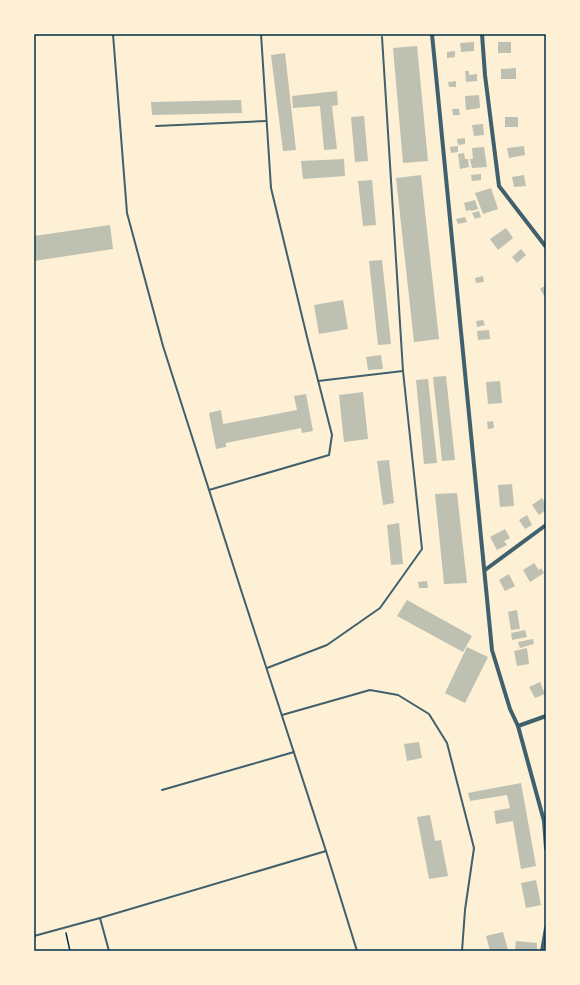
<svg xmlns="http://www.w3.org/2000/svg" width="580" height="985" font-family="Rubik,sans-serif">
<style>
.building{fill:#bec0b2}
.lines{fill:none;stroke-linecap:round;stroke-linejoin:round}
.path{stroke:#003049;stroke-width:1.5}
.service{stroke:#3f606c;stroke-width:2}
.minor{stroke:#3f606c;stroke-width:4}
.neatline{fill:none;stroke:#003049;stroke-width:1.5}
</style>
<rect width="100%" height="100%" fill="#fdf0d5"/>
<!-- building -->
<g class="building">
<polygon points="474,42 474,51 461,52 460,43"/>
<rect x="498" y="42" width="13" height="11"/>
<polygon points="417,46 428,161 403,163 393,48"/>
<polygon points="455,51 455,57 447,58 447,52"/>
<polygon points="285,53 296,150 283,151 271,55"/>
<polygon points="516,68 516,79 501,79 501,69"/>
<polygon points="465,71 469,71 469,75 477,74 477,81 466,82"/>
<polygon points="456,81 456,87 449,87 448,82"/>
<polygon points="337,91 338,105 332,106 337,149 324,150 320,106 293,108 292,96"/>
<polygon points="479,95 480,108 466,110 465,96"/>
<polygon points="241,100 242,113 152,115 151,102"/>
<polygon points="452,109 459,109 460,115 453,115"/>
<polygon points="364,116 368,161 355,162 351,117"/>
<rect x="505" y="117" width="13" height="10"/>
<polygon points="483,124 484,135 474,136 472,125"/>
<polygon points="465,138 465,144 458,145 457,139"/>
<polygon points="458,146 458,152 451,153 450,147"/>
<polygon points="524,146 525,155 509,158 507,148"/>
<polygon points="484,147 487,167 472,168 470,159 473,159 472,148"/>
<polygon points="464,153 465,159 468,159 469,167 460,169 458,154"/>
<polygon points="344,159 345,176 303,179 301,161"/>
<polygon points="481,174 481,180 472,181 471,175"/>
<polygon points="421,175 439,339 414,342 396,178"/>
<polygon points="524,175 526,186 514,187 512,177"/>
<polygon points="372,180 376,225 363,226 358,181"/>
<polygon points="491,188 498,209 483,214 475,193"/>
<polygon points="475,200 478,209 471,211 471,210 466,211 464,203"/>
<polygon points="479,211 481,217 475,219 472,213"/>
<polygon points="465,217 467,222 458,224 456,219"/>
<polygon points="110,225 113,249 34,261 34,236"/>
<polygon points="506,228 513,238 498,250 490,239"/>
<polygon points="521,249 526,255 517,263 512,257"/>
<polygon points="382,260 391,344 378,345 369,261"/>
<polygon points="483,276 484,282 476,283 475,278"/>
<polygon points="546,285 546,299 540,289"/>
<polygon points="343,300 348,329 319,334 314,305"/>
<polygon points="483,320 485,325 477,327 476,321"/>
<polygon points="489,330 490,339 478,340 477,331"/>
<polygon points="381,355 383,369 368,370 366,357"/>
<polygon points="446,376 455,460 442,461 433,377"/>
<polygon points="428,379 437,463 424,464 416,380"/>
<polygon points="500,381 502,403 488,404 486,382"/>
<polygon points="363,392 368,439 344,442 339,395"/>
<polygon points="306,394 313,431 302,433 301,428 226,443 226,447 216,449 209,413 221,410 223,424 297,410 294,396"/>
<polygon points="493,421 494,428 488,429 487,422"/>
<polygon points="389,460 394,503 383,505 377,461"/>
<polygon points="512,484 514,506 500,507 498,485"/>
<polygon points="457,493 467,583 444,584 435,494"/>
<polygon points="542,498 546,504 546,510 539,515 532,505"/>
<polygon points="527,515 532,525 525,529 519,520"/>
<polygon points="399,523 403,564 391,565 387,525"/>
<polygon points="505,529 510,538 504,541 507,545 497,550 490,537"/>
<polygon points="534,563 539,570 541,568 544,573 530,582 523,570"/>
<polygon points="509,574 515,586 505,591 499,580"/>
<polygon points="427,581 428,588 419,588 418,582"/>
<polygon points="407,600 472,636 463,652 397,616"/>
<polygon points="517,610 520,629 511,630 508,612"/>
<polygon points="525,630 527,637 512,640 511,633"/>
<polygon points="533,639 534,644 520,648 518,642"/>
<polygon points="467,647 488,657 465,703 445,693"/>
<polygon points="527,648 529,664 517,666 514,651"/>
<polygon points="540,682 545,694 535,698 529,687"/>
<polygon points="419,742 422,758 407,761 404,744"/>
<polygon points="521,783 536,866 521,869 513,821 496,824 494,811 510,808 507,795 470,801 468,793"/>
<polygon points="430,815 435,841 441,840 448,876 429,879 417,817"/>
<polygon points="536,880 541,905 526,908 521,883"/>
<polygon points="503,932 508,950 503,951 490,951 486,936"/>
<polygon points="516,941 537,943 537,951 515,951"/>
</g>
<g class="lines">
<!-- path -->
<polyline class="path" points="66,933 70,951"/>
<!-- service -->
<g class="service">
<polyline points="113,34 127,213 163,346 242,593 326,851 357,951"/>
<polyline points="156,126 266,121"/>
<polyline points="318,381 403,371"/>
<polyline points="209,490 329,455 332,435 308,341 271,188 261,34"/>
<polyline points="267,668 327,645 380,608 422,549 403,371 382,37"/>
<polyline points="282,715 370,690 398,695 429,714 447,743 474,848 465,910 462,951"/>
<polyline points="162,790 294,752"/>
<polyline points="100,918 109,951"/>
<polyline points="34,936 100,918 326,851"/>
</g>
<!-- minor -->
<g class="minor">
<polyline points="432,34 492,650 510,709 518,726 544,821 546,848"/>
<polyline points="482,34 485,75 499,186 546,247"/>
<polyline points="485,570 546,525"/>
<polyline points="518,726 546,716"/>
<polyline points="542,951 546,928"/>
</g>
</g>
<!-- border -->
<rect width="580" height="985" fill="none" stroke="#fdf0d5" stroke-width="70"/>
<rect x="35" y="35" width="510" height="915" class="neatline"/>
</svg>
